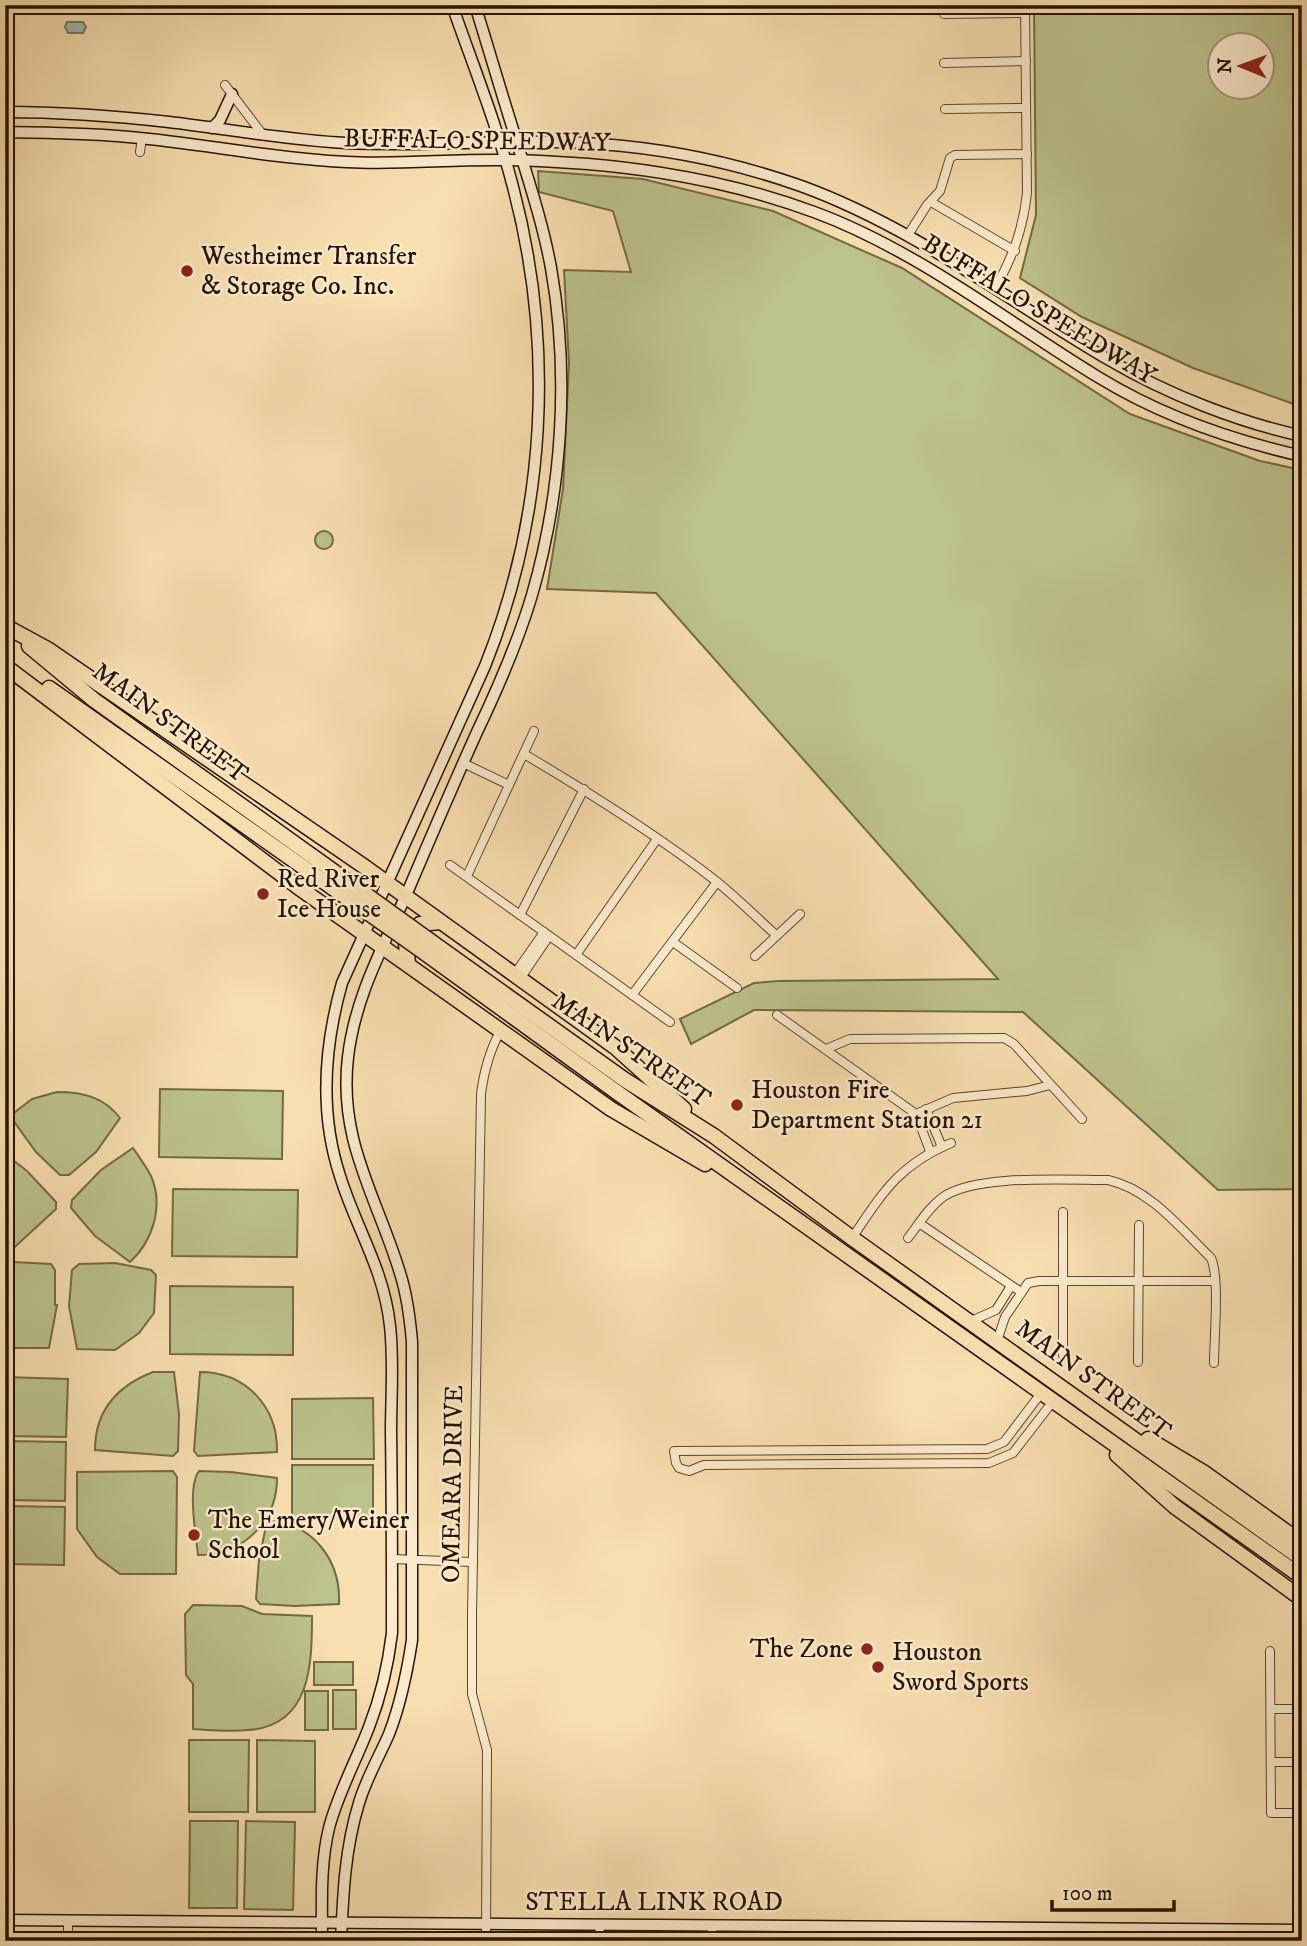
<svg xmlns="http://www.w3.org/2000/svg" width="1307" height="1946" font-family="'IM FELL DW Pica',serif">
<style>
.green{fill:#bcc28b;stroke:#726a46;stroke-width:2;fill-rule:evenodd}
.water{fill:#9fbcb1;stroke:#6f786a;stroke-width:2}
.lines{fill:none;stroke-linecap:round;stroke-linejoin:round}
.street-casing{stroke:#5b462c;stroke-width:10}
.secondary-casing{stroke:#271300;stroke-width:13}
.highway-casing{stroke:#271300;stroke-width:17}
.street{stroke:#faeacb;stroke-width:8}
.secondary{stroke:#faeacb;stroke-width:10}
.highway{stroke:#f8dfaf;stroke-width:14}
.highway-bridge-casing{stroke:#271300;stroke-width:17;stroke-linecap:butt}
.highway-bridge{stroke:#f8dfaf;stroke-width:14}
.poi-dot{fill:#8f2418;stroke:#faeacb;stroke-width:2.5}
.labels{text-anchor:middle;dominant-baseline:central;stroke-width:5;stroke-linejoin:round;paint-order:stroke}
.street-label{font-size:26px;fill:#271300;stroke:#faeacb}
.poi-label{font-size:26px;fill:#271300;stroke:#faeacb;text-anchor:start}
</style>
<rect width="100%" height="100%" fill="#f8dfaf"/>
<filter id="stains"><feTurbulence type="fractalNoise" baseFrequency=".00286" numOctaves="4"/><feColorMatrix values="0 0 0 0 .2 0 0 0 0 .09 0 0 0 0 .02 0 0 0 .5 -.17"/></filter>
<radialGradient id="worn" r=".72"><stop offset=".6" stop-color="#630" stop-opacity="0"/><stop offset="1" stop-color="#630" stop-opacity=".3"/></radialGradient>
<!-- green -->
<g class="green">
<path d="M1034,5H1302V407L1193,368L1082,317L1020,278L1036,215ZM1220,46H1262V88H1220Z"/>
<polygon points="538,171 643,179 773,211 902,268 1130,414 1260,461 1302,470 1302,1189 1218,1190 1023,1012 754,1010 691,1044 680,1019 754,983 779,981 998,979 656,593 547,589 563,489 569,363 564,270 631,272 613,211 539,192"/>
<circle cx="324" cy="540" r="9"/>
<polygon points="160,1089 283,1091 282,1159 159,1157"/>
<path d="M57,1092C83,1092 104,1097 120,1118L96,1152L69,1175H60L36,1152L10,1116L32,1099Z"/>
<path d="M133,1148C139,1157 146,1166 151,1176C164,1206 153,1241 130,1262L95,1236L71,1208L72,1200L101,1170Z"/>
<polygon points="5,1154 27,1171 56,1202 56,1209 5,1256"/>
<polygon points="173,1189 298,1190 297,1257 172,1256"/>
<polygon points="13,1262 51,1264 55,1270 55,1305 57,1305 49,1348 11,1348 5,1345 5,1263"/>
<polygon points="115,1263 151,1270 156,1275 154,1313 139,1333 115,1350 77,1349 69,1306 72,1270 79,1264"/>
<polygon points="170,1286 293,1287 293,1355 170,1354"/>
<path d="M153,1372H174L179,1414L178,1451L173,1456L95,1450C95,1411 117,1386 153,1372Z"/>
<path d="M200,1372C246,1372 278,1407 277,1452L198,1456L194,1451Z"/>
<polygon points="5,1377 68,1379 66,1437 5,1436"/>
<polygon points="373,1398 374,1459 292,1459 292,1399"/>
<polygon points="5,1441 66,1442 65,1501 5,1500"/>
<rect x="292" y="1465" width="81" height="53"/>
<polygon points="173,1471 177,1477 176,1574 120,1574 97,1557 77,1529 77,1472"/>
<path d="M199,1471L231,1472L277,1478C277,1522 242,1556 198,1555C196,1535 187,1487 199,1471Z"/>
<polygon points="5,1506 65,1507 64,1565 5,1564"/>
<path d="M267,1521C313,1522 341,1561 339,1604L295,1606L260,1604L256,1599L259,1560Z"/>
<path d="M193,1605L242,1606L262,1614L312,1616C312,1664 311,1726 248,1730C230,1732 211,1730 193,1729V1684L186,1675L185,1614Z"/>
<rect x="314" y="1662" width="39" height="23"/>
<rect x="333" y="1690" width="23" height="39"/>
<rect x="305" y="1691" width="23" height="39"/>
<polygon points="189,1740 249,1740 248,1812 189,1812"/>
<polygon points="257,1740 315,1741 315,1812 257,1812"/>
<polygon points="190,1821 238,1821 237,1908 189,1908"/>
<polygon points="246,1821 295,1822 293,1910 244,1909"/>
</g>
<!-- water -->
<polygon class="water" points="67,22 83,22 86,27 83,33 68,33 65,27"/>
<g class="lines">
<defs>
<g id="street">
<polyline points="944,14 1025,13"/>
<polyline points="944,63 1026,61"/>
<polyline points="225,85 263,135"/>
<polyline points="945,109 1026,108"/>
<polyline points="140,152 142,138"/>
<polyline points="931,202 1015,251"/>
<polyline points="908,235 927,205 940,191 950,158 955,155 1027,154"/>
<path d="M996,287C1013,256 1023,229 1027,193L1025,5"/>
<path d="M524,754C590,793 656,834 716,881C737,898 756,917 776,935"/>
<polyline points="463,763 509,785"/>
<polyline points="450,865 670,1022"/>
<polyline points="467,876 534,731"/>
<polyline points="520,915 584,789"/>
<polyline points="673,942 737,988"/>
<polyline points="576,955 657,839"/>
<polyline points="755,956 800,914"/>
<polyline points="514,975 544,932"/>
<polyline points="520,979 549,936"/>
<polyline points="632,995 717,882"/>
<polyline points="777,1015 916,1114 930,1151"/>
<polyline points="826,1049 850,1039 1004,1038 1014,1044 1082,1119"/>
<polyline points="926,1109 942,1147"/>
<polyline points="916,1114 953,1098 1027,1091 1050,1085"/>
<polyline points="919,1223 1021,1292"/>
<path d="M852,1238C883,1192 899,1165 951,1143"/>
<path d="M908,1238C919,1224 928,1208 943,1197C976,1174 1067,1180 1108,1180C1150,1189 1181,1229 1211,1258C1220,1278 1214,1339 1214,1363"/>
<polyline points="971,1321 996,1310 1011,1286"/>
<polyline points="997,1341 1005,1317 1028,1283 1039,1281 1215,1281"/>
<polyline points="1063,1355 1063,1212"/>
<polyline points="1138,1362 1139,1225"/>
<polyline points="1042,1392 1004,1442 987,1449 674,1451 676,1463 679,1468 689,1471 704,1465 989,1463 1013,1453 1054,1400"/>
<polyline points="392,1559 473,1562"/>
<polyline points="1270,1651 1271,1813 1302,1813"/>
<polyline points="1271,1709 1302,1709"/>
<polyline points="1271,1762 1302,1762"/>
<polyline points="68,1941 68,1921"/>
<path d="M486,1941L487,1750L472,1694V1615L481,1094C484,1071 489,1051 501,1030"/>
<polyline points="599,1941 600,1925"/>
<polyline points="712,1941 712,1926"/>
<polyline points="824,1941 824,1926"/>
<polyline points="935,1941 935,1927"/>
<polyline points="1047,1941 1047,1928"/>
<polyline points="1158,1941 1158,1929"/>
<polyline points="1271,1941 1271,1930"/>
</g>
<g id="secondary">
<path d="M5,112C60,112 115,116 169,122C228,129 287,140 346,143C431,147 516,138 600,144C669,149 736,163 801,186C914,227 1008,301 1111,361C1167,394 1238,422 1302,436"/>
<polyline points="212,128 220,120 232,94"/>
<path d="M5,132C46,133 88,133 129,137C201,143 274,159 347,162C399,165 452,159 504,160C610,162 714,175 814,212C915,249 1006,321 1098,377C1160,415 1231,440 1302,456"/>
<polyline points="5,1920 1302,1930"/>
<path d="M322,1941C322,1903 320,1865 329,1828C338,1793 356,1761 369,1727C381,1696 388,1666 392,1633C392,1566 392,1499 391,1432C391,1397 394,1361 390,1326C384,1269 356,1228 340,1176C319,1112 324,1047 342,983L485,666C546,514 555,346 513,187C497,125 473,65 452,5"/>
<path d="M341,1941C343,1894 345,1848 359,1803C366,1779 379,1757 389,1734C401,1703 407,1673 412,1640V1342C410,1318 407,1295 400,1273C377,1197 338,1141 348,1057C355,997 383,947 407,893C430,839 453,785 477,732C498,688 518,642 532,595C562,491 570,375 551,268C543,224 529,182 516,139C502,95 489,50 475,5"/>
</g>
<g id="highway">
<polyline points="5,626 49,650 362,865 615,1047 684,1109"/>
<polyline points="29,646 94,700 340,876"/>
<polyline points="5,666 298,887 611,1109 705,1164"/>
<polyline points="49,688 333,888"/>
<polyline points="433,943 625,1080 714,1136 852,1238 1302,1559"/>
<polyline points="425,953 618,1093 1302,1577"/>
<polyline points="408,964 406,944 420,924 440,922"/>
<polyline points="1148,1439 1203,1472 1302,1543"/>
<polyline points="1117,1455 1174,1506 1302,1599"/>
</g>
</defs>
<!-- street casing -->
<use href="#street" class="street-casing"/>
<!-- secondary casing -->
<use href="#secondary" class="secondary-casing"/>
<!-- highway casing -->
<use href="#highway" class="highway-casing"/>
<!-- street -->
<use href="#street" class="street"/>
<!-- secondary -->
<use href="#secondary" class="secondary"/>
<!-- highway -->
<use href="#highway" class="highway"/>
<defs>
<g id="highway-bridge">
<polyline points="340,876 433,943"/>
<polyline points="333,888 425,953"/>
</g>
</defs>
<!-- highway-bridge casing -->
<use href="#highway-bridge" class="highway-bridge-casing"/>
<!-- highway-bridge -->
<use href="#highway-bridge" class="highway-bridge"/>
</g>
<!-- markers -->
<g class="poi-dot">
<circle cx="187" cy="271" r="7"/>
<circle cx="263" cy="894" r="7"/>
<circle cx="737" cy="1105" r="7"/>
<circle cx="194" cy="1535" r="7"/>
<circle cx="867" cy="1649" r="7"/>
<circle cx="878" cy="1667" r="7"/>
</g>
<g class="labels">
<!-- street labels -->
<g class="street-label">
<text transform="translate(477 141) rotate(1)">BUFFALO SPEEDWAY</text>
<text transform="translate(1039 310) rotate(31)">BUFFALO SPEEDWAY</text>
<text transform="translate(170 723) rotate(36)">MAIN STREET</text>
<text transform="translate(631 1050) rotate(34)">MAIN STREET</text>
<text transform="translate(1093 1380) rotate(36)">MAIN STREET</text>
<text transform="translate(453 1484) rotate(-89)">OMEARA DRIVE</text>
<text x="654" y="1902">STELLA LINK ROAD</text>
</g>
<!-- poi labels -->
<g class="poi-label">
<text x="201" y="256">Westheimer Transfer<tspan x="201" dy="30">&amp; Storage Co. Inc.</tspan></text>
<text x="277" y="879">Red River<tspan x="277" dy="30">Ice House</tspan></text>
<text x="751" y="1090">Houston Fire<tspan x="751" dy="30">Department Station 21</tspan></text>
<text x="208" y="1520">The Emery/Weiner<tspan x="208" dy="30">School</tspan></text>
<text x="853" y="1649" text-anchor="end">The Zone</text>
<text x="892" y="1652">Houston<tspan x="892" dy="30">Sword Sports</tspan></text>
</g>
</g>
<!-- margin -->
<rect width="1307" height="1946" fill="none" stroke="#f8dfaf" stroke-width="28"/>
<rect x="7" y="7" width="1293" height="1932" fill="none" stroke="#271300" stroke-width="3.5"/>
<rect x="14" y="14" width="1279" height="1918" fill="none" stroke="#271300" stroke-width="2"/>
<!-- north arrow -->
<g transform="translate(1241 66) rotate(271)"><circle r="33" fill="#faeacb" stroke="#a6947a" stroke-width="2"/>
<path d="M0-5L12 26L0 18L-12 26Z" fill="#8f2418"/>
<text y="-10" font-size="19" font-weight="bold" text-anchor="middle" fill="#271300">N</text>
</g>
<!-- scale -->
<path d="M1052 1900v10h122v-10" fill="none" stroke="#271300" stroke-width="3.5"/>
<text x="1062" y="1900" font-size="21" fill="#271300" stroke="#faeacb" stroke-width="5" paint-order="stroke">100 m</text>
<rect width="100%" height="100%" filter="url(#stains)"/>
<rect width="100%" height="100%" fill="url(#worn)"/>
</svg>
